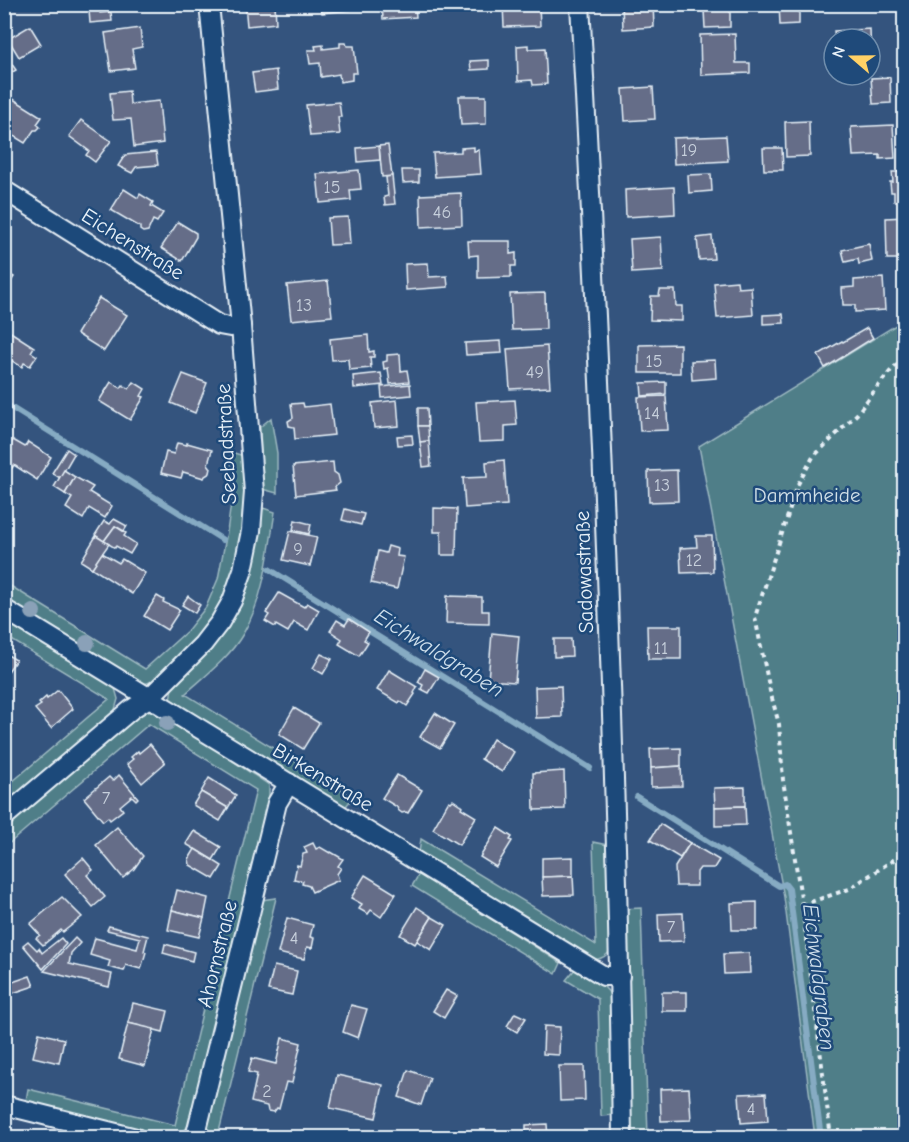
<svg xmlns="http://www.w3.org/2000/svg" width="909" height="1142" font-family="'Comic Neue',sans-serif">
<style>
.green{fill:#4f7e88;stroke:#9cb8c0;stroke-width:1.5}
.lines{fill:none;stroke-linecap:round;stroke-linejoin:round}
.stream{stroke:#86abc3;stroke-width:6}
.building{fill:#656d88;stroke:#e8f1f8;stroke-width:1.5}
.minor-casing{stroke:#e8f1f8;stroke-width:22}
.path{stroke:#e8f1f8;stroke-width:4;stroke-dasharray:4.5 4.5;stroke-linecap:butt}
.minor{stroke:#1f4a7a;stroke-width:18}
.tree{fill:#8aa1b8}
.labels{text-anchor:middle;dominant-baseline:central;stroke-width:5;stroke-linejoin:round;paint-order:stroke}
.number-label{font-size:18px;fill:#c7d0dc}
.street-label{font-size:21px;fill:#e8f1f8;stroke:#1f4a7a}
.park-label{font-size:21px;fill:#d1e0e7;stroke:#1f4a7a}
.water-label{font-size:22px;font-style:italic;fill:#cfdfeb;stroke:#1f4a7a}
</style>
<rect width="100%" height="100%" fill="#34547e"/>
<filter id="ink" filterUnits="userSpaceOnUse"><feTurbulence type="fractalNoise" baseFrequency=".0167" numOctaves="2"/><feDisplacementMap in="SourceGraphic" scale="12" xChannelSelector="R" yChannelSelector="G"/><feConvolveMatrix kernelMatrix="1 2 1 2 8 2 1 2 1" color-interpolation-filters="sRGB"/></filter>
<g filter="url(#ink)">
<!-- green -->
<g class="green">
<polygon points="904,320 904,1137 815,1137 784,897 699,446"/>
<polygon points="271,418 277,453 277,493 262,489 260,427"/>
<path d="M231,452L247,457C244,510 244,562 219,610C209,629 193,644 177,659C167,669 156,684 140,684L5,601L4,582L145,669L187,631L206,607L218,579L227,532L232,496Z"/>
<path d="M263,508L275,512C268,554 265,596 243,634C229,658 205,676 185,694L353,797L344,809L170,701L172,687L175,681L210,651L228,627L243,601L250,578Z"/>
<polygon points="4,618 114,685 118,699 114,713 5,809 5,788 109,699 5,636"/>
<polygon points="148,710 165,716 269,785 269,797 236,960 191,1121 183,1133 172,1137 30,1105 26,1101 28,1089 175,1125 256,790 149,724 5,847 4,822 143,712"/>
<path d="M421,839L596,945L593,842L608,845L611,949C607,956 603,958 595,960L419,853Z"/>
<polygon points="419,874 561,963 556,974 412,886"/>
<polygon points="276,898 218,1136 222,1137 204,1138 261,900"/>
<polygon points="641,908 648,1137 629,1137 623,909"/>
<path d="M576,968C589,976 605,983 612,998L613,1115L601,1116L598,999L566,980Z"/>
</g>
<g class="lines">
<!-- stream -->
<g class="stream">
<polyline points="4,403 223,540"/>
<polyline points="269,569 590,768"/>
<polyline points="637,797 779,886 785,884 789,889 821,1138"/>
</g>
</g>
<!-- building -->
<g class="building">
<polygon points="82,4 99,4 100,13 111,12 112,21 90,23 89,10 82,11"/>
<polygon points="245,4 275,4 276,23 247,26"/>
<polygon points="321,4 350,4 350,10 322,13"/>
<polygon points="382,4 415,4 416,17 383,19"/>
<polygon points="503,4 539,4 540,26 504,27"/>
<polygon points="622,4 653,4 654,27 623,29"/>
<polygon points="779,4 799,4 799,24 780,25"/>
<polygon points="892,4 904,4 904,10 892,11"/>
<polygon points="730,9 730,27 705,28 704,10"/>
<polygon points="30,26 41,44 19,57 8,39"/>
<polygon points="140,28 142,47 132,49 135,68 111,71 105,33"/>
<polygon points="870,29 871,59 870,59 870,39 835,39 834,31"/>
<polygon points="735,34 736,63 750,63 750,73 701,75 700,35"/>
<polygon points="340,43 346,43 347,46 354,46 357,73 352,73 352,80 340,82 339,74 321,77 320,63 310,64 308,50 316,50 315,46 323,45 323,49 340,47"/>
<polygon points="528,45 528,49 545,48 547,84 533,85 532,80 518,81 517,46"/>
<polygon points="489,60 489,69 471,70 470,61"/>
<polygon points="11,63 16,70 4,77 4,67"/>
<polygon points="276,70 278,89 255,92 252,73"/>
<polygon points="890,77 891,103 873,104 871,78"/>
<polygon points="653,87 655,119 625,121 623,89"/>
<polygon points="129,91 130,104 159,101 163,143 134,147 131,119 113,120 110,93"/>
<polygon points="459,96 486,96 486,124 461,125"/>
<polygon points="10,97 42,117 37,124 40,127 37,130 34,130 25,143 4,130 4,103"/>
<polygon points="339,102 341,117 338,117 340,134 310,136 306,105"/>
<polygon points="81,120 111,141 95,162 86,155 89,151 69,136"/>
<polygon points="809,121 810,156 786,157 785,122"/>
<polygon points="893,125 895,158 880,159 880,155 853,156 851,127"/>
<polygon points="726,136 728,161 674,164 673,138"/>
<polygon points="388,145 392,176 382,177 379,146"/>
<polygon points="379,146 380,160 358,162 357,148"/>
<polygon points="474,147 474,151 479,150 481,174 435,177 433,153 461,152 461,148"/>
<polygon points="763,148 782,148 783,170 764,170"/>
<polygon points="156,152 158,165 136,167 132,173 118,166 125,155"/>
<polygon points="359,170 361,189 350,190 351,200 320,203 317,174"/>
<polygon points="402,170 419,170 419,182 403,183"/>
<polygon points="892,172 904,172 904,201 894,201 894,192 891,192 890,182 893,182"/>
<polygon points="711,174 712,191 689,193 688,175"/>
<polygon points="392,176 395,204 385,205 384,197 388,196 386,177"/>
<polygon points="674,187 675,214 626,217 625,190"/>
<polygon points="124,189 138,198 140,194 153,202 151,206 163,213 157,222 153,220 148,231 143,232 140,230 140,227 111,210"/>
<polygon points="461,193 462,225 421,227 420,195"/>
<polygon points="348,217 350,244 330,245 328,218"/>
<polygon points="904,217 904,259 887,259 886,218"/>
<polygon points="178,222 196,233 196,237 182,261 161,248"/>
<polygon points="712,236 714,259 699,260 697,238"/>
<polygon points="661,237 663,271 632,273 630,239"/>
<polygon points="468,241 510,241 510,254 516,253 516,266 511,266 511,277 478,278 478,255 469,256"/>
<polygon points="869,244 872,261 859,264 858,259 845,262 842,250"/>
<polygon points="428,263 429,277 447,276 448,287 406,290 405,264"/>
<polygon points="4,271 14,277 4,292"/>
<polygon points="883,278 885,310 855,312 855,305 843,305 842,288 854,287 854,280"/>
<polygon points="328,281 332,316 291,320 287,285"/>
<polygon points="737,281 738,288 751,287 753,315 717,318 714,283"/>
<polygon points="660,290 675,290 676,306 682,306 682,321 650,320 651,296 659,296"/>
<polygon points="545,293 546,329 512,330 510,294"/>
<polygon points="99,298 127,315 104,351 77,334"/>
<polygon points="783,314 784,323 763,324 763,315"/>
<polygon points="867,328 873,338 825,368 818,355 842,341 843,342"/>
<polygon points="9,331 34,347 31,352 37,356 30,366 24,363 22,367 4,356 4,338"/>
<polygon points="368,335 369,352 374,351 374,357 370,357 371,368 349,370 348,359 332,360 330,339"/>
<polygon points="501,341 502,353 466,355 465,343"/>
<polygon points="680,344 680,373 639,373 639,345"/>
<polygon points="547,346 550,387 510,389 507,349"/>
<polygon points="400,354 401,371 407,370 409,382 390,384 388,368 384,369 383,362 387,361 387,355"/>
<polygon points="715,360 716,378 692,380 691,361"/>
<polygon points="381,373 383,385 354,388 353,376"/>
<polygon points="183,374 207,383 195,413 171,403"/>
<polygon points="111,382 121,388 123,385 129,389 134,382 145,389 141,396 144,397 130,420 99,401"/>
<polygon points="666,382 666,394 642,396 641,383"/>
<polygon points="410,384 411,395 382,398 381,387"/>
<polygon points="666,396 668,430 640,431 638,397"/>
<polygon points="397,400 399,426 374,428 372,403"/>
<polygon points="515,400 517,425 505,426 505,441 479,442 476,402"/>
<polygon points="303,403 304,407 330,404 334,435 295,439 294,427 289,426 288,421 293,418 291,404"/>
<polygon points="418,408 427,408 428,426 418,426"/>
<polygon points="418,426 428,426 429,441 420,442"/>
<polygon points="412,435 413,444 398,445 397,436"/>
<polygon points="13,440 25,447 28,442 51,457 37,480 14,465 12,468 4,463 4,454"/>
<polygon points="429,441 431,466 423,467 420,442"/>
<polygon points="177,443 187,445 187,443 212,450 208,464 211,468 210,473 205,476 204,478 183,472 181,478 161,473 166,452 174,454"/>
<polygon points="67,449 74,454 60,478 52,473"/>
<polygon points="504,460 507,505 465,508 463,478 487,477 486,462"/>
<polygon points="333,462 334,472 338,475 340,483 335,487 336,490 296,495 293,466"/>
<polygon points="64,470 75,477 65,494 54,487"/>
<polygon points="677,470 678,501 649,502 648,471"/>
<polygon points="75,477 93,487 89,492 112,506 105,518 89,508 83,519 66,508 72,498 65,494"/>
<polygon points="434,508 457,509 456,555 441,555 441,532 434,532"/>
<polygon points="345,509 364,514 361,525 342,520"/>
<polygon points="114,519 127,526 124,531 115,526 104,541 95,535 104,521 110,524"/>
<polygon points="295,520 311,524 309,534 293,530"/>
<polygon points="115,526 126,533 124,536 136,544 130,554 116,546 115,548 104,541"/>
<polygon points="290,531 317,537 310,566 283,560"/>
<polygon points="96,536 109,544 92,568 81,561"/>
<polygon points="696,536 712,536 713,572 681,573 680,548 697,547"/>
<polygon points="388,546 398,549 397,556 404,557 397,589 371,583 378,551 386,553"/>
<polygon points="102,553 119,563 122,559 145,573 132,594 92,568"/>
<polygon points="279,593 304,607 307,603 319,610 308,630 294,622 288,632 276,625 275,627 265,621 269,615 266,613"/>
<polygon points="157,596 164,600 163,602 180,610 167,630 144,616"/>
<polygon points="188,596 200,605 195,613 182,605"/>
<polygon points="447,596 482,597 482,611 489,611 489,624 446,623"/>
<polygon points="349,619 369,632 364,640 368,642 359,656 339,644 342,639 330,631 337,620 345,625"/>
<polygon points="647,626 681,626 681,659 648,659"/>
<polygon points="492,633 519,636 515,682 488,680"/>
<polygon points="554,639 571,639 572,656 554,657"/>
<polygon points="6,654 16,660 4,677 4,657"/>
<polygon points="321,654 332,659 323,674 313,668"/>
<polygon points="425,669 439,677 429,693 421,689 423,685 418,682"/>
<polygon points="389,670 417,687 414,693 415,694 407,706 400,701 399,703 377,690"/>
<polygon points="561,686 562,717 536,718 535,687"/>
<polygon points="58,690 73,709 51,728 35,709 41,705 39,703 46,697 47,699"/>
<polygon points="294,708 319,723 303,749 279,734"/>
<polygon points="435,713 454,725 440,748 420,737"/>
<polygon points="493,739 514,752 502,772 481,759"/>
<polygon points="150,744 165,763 142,783 127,764 133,759 131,757 138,751 139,753"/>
<polygon points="681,748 681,766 651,768 650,749"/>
<polygon points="681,766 682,786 651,787 651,768"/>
<polygon points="564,771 565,809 534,810 533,773"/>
<polygon points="119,775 138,798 136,800 132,796 120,806 123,810 110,820 108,817 103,821 84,798 109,777 113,781"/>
<polygon points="397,775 422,790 408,813 406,812 402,813 398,810 397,807 382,798"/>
<polygon points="209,778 236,795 228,808 201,792"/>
<polygon points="745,787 745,806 715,807 714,788"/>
<polygon points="201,792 228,808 220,821 193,805"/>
<polygon points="453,800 462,806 461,808 476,817 459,845 433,829 449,801 451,802"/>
<polygon points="745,806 746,825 715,826 715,807"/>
<polygon points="660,824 690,843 680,858 650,840"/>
<polygon points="117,827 143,856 134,869 123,878 96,845"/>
<polygon points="498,828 512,837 510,840 512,841 496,867 480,857"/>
<polygon points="194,831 221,847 213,860 186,844"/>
<polygon points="313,843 316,849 320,847 330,853 331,852 343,859 338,866 341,868 337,874 339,880 312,892 309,886 302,884 303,881 294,879 297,865 300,866 303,854 307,853 304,847"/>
<polygon points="690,843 719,860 714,868 700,868 697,872 697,886 676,886 675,867"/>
<polygon points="195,849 222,866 214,879 190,865 189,859"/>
<polygon points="573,857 573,876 542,877 542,858"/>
<polygon points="83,858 93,870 87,875 105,897 93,907 65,874"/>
<polygon points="365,875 396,894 381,917 371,910 368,914 359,909 362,904 351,898"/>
<polygon points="573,876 574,895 543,896 542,877"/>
<polygon points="177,890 208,898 204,918 172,910"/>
<polygon points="62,897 82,917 63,932 61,930 43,945 36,938 40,935 30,924"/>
<polygon points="757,902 757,930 732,930 731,903"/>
<polygon points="417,907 432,917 415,944 400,935"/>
<polygon points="172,910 204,918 199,937 168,930"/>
<polygon points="683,913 684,941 659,942 658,914"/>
<polygon points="432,917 446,925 431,950 417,941"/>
<polygon points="287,918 313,925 310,937 314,938 312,948 307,947 304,959 278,953"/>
<polygon points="109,926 148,936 144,951 146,952 141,969 126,965 124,971 108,967 110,961 90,955 95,938 137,949 140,938 107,930"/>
<polygon points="61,938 66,944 43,969 23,945 28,941 37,950 39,948 42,953"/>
<polygon points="75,938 80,943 71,953 69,964 112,974 109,987 44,971"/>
<polygon points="165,944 194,952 192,961 163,953"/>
<polygon points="749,953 750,973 724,974 723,954"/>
<polygon points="274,966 297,971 292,995 268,990"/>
<polygon points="30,976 34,986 7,995 4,985"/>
<polygon points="446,990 457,996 444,1018 433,1011"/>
<rect x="662" y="992" width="25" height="19"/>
<polygon points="133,1003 168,1011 163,1032 128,1023"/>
<polygon points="351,1005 367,1009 358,1038 343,1032"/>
<polygon points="515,1013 526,1018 517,1032 507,1026"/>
<polygon points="128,1023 154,1029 145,1066 119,1059"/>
<polygon points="544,1026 560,1027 559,1055 543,1054"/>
<polygon points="39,1033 64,1039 59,1063 33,1057"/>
<polygon points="282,1038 301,1043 292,1083 286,1082 279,1109 277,1108 274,1112 268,1111 267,1106 251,1102 257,1074 248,1072 252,1058 276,1064"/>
<polygon points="559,1066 584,1066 585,1100 560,1101"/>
<polygon points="408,1070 430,1078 421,1105 399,1097"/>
<polygon points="337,1075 383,1085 376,1118 330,1108"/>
<polygon points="689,1088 691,1120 661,1121 660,1089"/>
<polygon points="766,1093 768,1121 741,1123 739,1094"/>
<polygon points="547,1124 548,1138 526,1138 526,1125"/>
<polygon points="589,1133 589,1138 557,1138 557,1134"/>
</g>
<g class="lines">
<defs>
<g id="minor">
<path d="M580,4C601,382 617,760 622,1138"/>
<polyline points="4,190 219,325 230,327 241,326"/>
<polyline points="4,609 604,976 620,976"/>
<polyline points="4,817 132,709 149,698 203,644 220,622 232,601 243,570 251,531 254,492 241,326 209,4"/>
<polyline points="4,1105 136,1138"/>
<polyline points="195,1138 277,803 289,783"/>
</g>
</defs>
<!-- minor casing -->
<use href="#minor" class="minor-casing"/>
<!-- path -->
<g class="path">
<polyline points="802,905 849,889 904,853"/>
<polyline points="831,1138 802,905 783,780 779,724 770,691 755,617 798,484 813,457 857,414 878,386 893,368 904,360"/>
</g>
<!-- minor -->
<use href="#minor" class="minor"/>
</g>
<!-- trees -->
<g class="tree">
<circle cx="33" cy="612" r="8"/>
<circle cx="87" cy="643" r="8"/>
<circle cx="167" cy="723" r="8"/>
</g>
</g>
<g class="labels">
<!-- number labels -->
<g class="number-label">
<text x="689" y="150">19</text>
<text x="332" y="187">15</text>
<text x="442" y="212">46</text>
<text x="304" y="305">13</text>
<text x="654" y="361">15</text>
<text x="535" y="372">49</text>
<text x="652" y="413">14</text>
<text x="662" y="485">13</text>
<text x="298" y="549">9</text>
<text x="694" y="560">12</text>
<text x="661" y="648">11</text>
<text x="106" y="798">7</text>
<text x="671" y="927">7</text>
<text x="294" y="938">4</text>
<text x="267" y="1091">2</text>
<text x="751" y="1109">4</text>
</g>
<!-- street labels -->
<g class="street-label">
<text transform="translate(133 244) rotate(32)">Eichenstraße</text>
<text transform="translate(226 444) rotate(-93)">Seebadstraße</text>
<text transform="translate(584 572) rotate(-92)">Sadowastraße</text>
<text transform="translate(323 777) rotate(31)">Birkenstraße</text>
<text transform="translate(217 954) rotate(-76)">Ahornstraße</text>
</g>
<!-- park labels -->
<g class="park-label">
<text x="807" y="495">Dammheide</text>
</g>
<!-- water labels -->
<g class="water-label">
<text transform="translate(439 653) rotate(32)">Eichwaldgraben</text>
<text transform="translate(819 977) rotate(83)">Eichwaldgraben</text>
</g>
</g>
<!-- margin -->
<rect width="909" height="1142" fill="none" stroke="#1f4a7a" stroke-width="24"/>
<rect x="12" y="12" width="885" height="1118" fill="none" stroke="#e8f1f8" stroke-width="2" filter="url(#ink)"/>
<!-- north arrow -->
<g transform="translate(852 57) rotate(290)"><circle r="28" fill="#1f4a7a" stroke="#6f8dac" stroke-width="1.5"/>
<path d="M0-4.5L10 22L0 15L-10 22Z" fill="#ffd166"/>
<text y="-9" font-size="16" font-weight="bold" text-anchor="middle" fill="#e8f1f8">N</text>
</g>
</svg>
